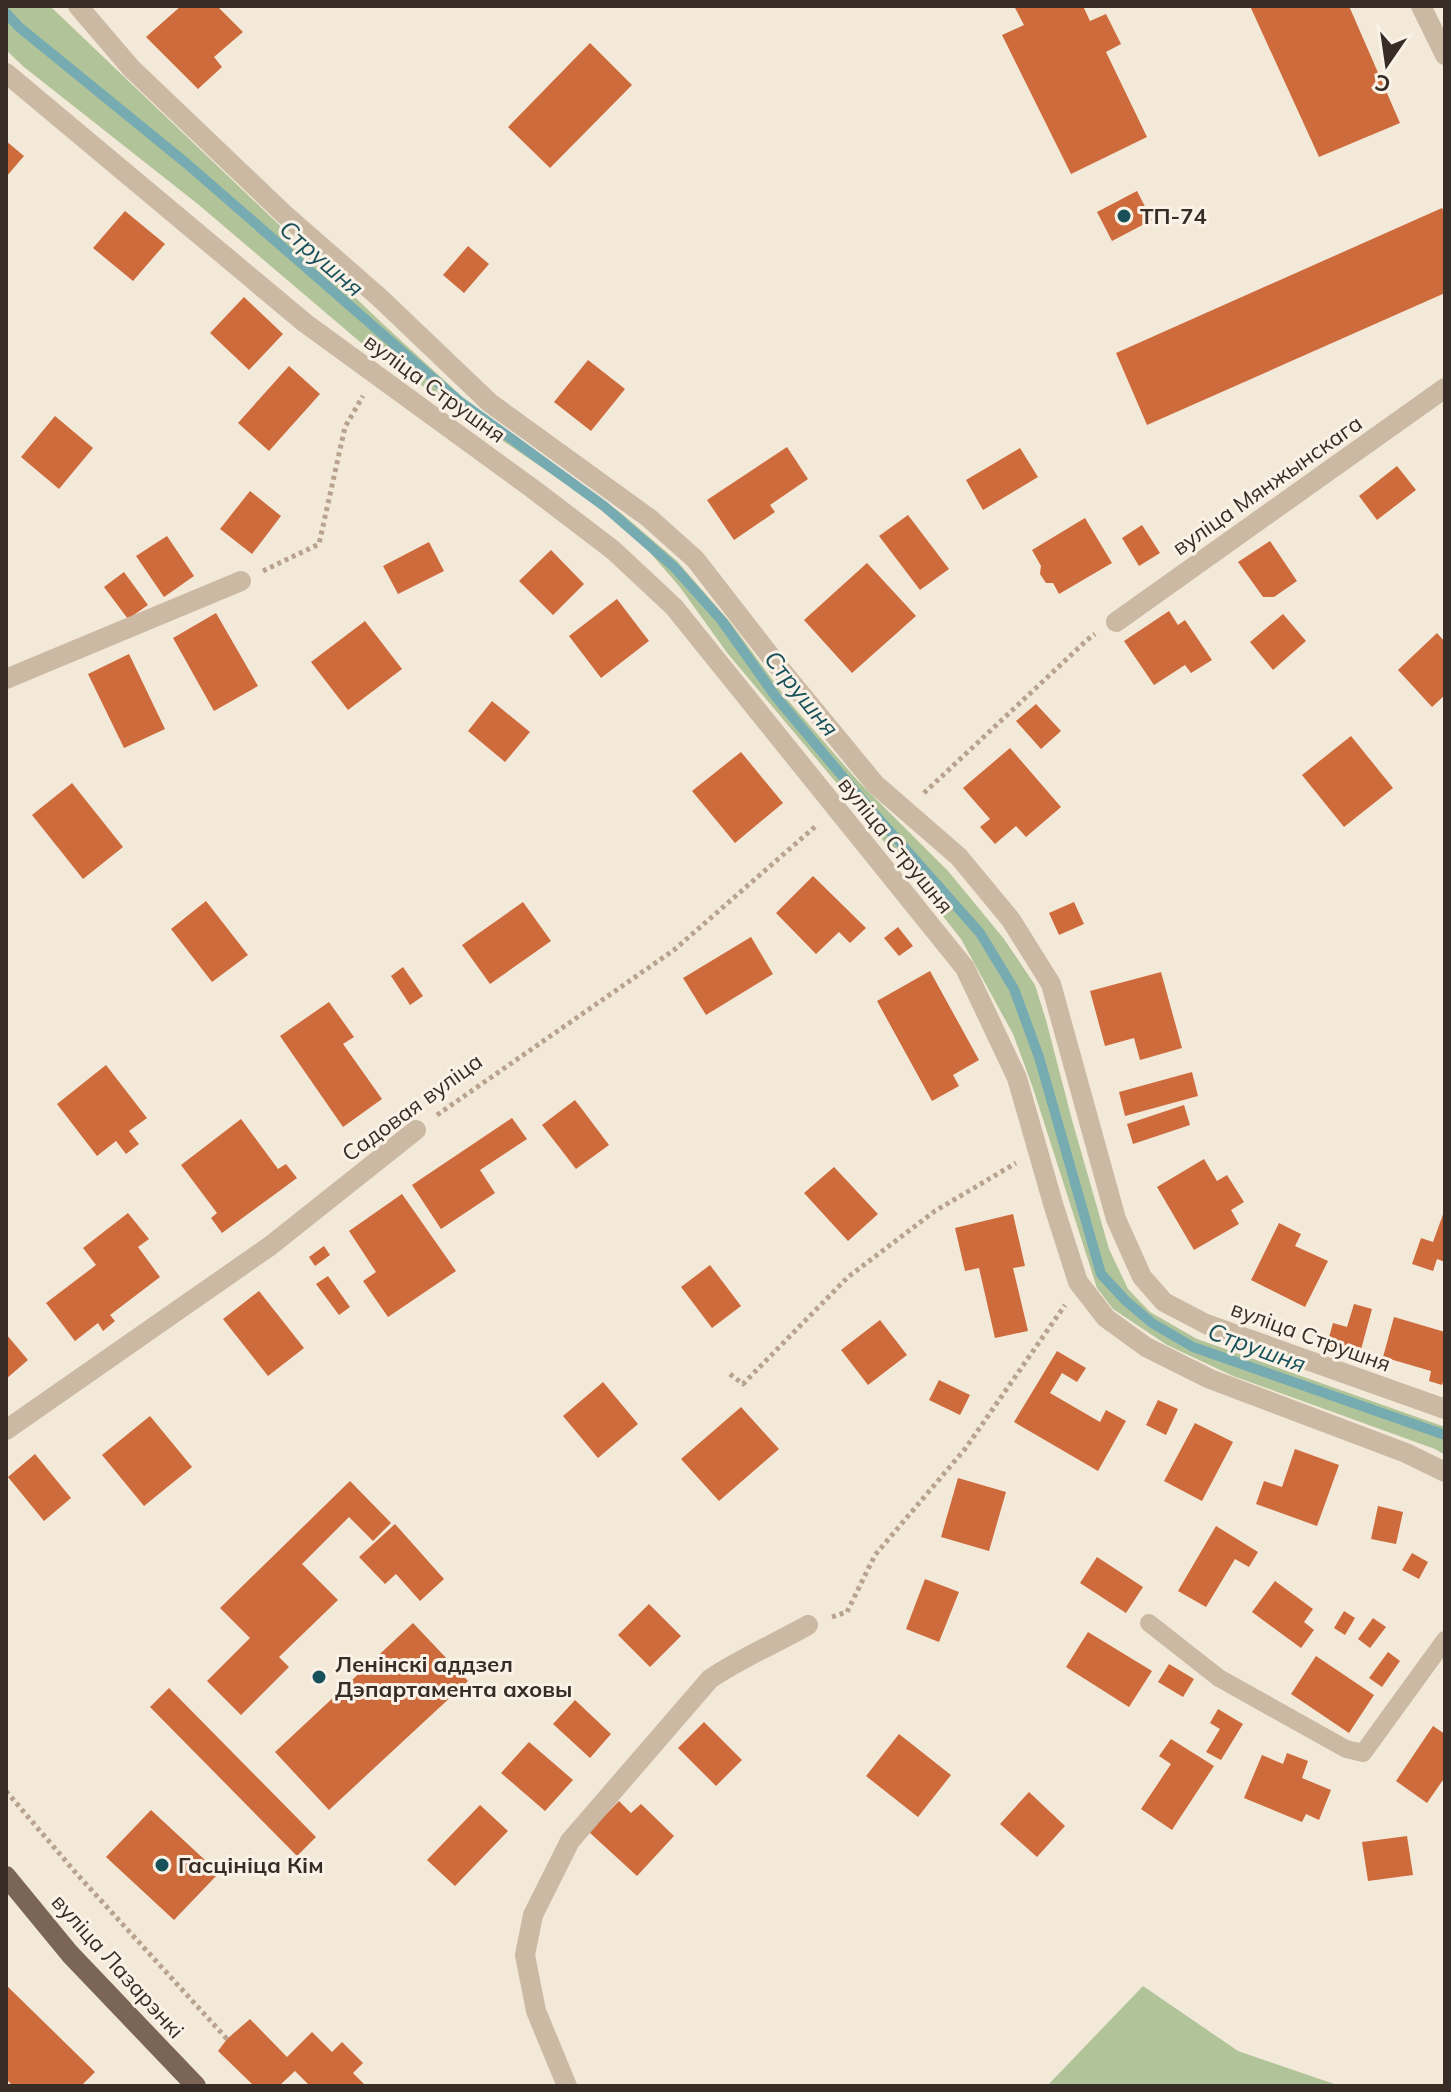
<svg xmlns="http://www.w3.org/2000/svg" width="1451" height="2092" font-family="Mulish,sans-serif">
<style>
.green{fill:#b1c398}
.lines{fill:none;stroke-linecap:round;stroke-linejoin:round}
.stream{stroke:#76abb2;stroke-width:10}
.building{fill:#ce6b3c}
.path{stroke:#b8a38e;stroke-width:5;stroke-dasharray:4 4;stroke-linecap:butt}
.service{stroke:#ccb9a4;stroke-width:18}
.minor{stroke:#ccb9a4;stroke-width:20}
.tertiary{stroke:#ccb9a4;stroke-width:20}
.primary{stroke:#7a6556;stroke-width:20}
.poi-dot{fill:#19515b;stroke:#faf2e6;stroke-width:3}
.labels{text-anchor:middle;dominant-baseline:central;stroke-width:6;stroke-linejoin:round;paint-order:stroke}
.poi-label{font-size:22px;font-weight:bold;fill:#372d26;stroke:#faf2e6;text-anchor:start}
.street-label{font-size:22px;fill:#372d26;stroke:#faf2e6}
.water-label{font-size:24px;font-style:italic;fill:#19515b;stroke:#faf2e6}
</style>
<rect width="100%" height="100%" fill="#f3e9d9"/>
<!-- green -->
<g class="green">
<polygon points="6,6 50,6 384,325 469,403 621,513 677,561 730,622 786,698 858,781 948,871 1004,939 1035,985 1046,1020 1072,1120 1109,1249 1128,1289 1150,1312 1197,1339 1445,1427 1445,1455 1435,1449 1233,1376 1167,1345 1113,1309 1097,1288 1033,1088 1013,1034 961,939 851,800 728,654 679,586 640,541 582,495 366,347 199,205 24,67 6,50"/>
<polygon points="1143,1986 1238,2051 1340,2086 1047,2086"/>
</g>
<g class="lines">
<!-- stream -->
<polyline class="stream" points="6,13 19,27 186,163 458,400 604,506 674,567 722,621 776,697 864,802 980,933 1014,989 1039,1057 1101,1274 1126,1301 1152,1323 1193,1347 1445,1435"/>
</g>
<!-- building -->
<g class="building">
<polygon points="181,6 217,6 243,32 214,57 222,67 198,89 146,37"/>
<polygon points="1014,6 1083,6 1090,21 1106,14 1121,44 1106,52 1147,137 1071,174 1002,35 1024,25"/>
<polygon points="1250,6 1349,6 1400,123 1319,157"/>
<polygon points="590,43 632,85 550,168 508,127"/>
<polygon points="6,141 24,156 6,177"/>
<polygon points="1137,191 1152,220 1112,241 1097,212"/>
<polygon points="1442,208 1445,214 1445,293 1147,425 1116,353"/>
<polygon points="125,211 165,244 133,281 93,248"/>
<polygon points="468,246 489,264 464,293 443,275"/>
<polygon points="244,297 283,334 249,370 210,333"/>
<polygon points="588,360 625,389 591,431 554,402"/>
<polygon points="289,366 320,394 269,451 238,423"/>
<polygon points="55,416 93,448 59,489 21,457"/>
<polygon points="787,447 808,479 770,505 775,512 734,540 707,500"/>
<polygon points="1020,448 1038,477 983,510 966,480"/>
<polygon points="1397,466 1416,490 1377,520 1359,496"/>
<polygon points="250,491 281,516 252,554 220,529"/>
<polygon points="908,515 949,569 920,590 879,536"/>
<polygon points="1085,518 1112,563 1059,594 1053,583 1046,583 1040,574 1041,566 1032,550"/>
<polygon points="1142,525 1160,553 1139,566 1122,538"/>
<polygon points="167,536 194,576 164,597 136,556"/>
<polygon points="1270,541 1297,581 1274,597 1263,597 1238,562"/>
<polygon points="429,542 444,571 398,594 383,566"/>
<polygon points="551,550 584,584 553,615 519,581"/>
<polygon points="867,563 916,616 852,673 804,620"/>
<polygon points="124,572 148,605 128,619 104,587"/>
<polygon points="617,599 649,641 601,678 569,636"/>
<polygon points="1169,611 1178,625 1185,620 1212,660 1191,673 1185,665 1154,685 1124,641"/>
<polygon points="216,613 258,686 214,711 173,638"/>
<polygon points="1283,614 1306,641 1273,670 1250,642"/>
<polygon points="365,621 402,669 348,710 311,662"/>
<polygon points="1437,633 1445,642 1445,695 1432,707 1398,670"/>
<polygon points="129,654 165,729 124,748 88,674"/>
<polygon points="492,701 530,732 505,762 468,731"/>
<polygon points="1036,704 1061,731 1041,749 1016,721"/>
<polygon points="1351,736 1393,788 1344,827 1302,775"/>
<polygon points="1010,748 1061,807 1026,837 1016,826 995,844 980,827 990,819 963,788"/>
<polygon points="741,752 783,803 735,843 692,791"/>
<polygon points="72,783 123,847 83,879 32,815"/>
<polygon points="813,876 866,928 850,943 839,932 816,954 776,913"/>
<polygon points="206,901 248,955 212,982 171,929"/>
<polygon points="523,902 551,941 490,984 462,945"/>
<polygon points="1074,902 1084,924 1059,935 1049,913"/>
<polygon points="898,927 913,946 899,956 884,938"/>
<polygon points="751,937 773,974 706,1015 683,978"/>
<polygon points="403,967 423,996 410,1005 391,976"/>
<polygon points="930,971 979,1060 953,1075 959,1086 932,1101 877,1001"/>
<polygon points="1161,972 1182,1048 1140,1060 1134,1038 1105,1046 1090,991"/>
<polygon points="329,1002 354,1037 343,1044 382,1099 343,1127 280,1036"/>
<polygon points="106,1065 147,1118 129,1131 139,1144 126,1154 116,1141 97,1156 57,1104"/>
<polygon points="1192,1072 1198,1096 1125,1116 1119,1092"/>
<polygon points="575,1100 609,1145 576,1169 542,1125"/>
<polygon points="1184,1105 1190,1125 1133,1144 1127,1124"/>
<polygon points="512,1118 527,1139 480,1170 495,1193 441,1229 412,1185"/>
<polygon points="241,1119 278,1169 286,1164 297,1178 222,1233 211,1218 217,1213 181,1165"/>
<polygon points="1204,1159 1217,1181 1227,1175 1244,1202 1231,1210 1239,1224 1194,1250 1157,1187"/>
<polygon points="834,1167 878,1214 848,1241 804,1193"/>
<polygon points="402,1194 456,1271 388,1317 363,1281 376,1272 349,1231"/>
<polygon points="1445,1209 1445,1262 1437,1259 1433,1271 1412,1264 1421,1238 1433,1242"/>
<polygon points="128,1213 149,1239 138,1247 160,1277 110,1315 115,1321 103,1331 98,1323 75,1341 46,1303 96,1265 83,1248"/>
<polygon points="1013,1214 1025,1266 1013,1268 1028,1331 995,1338 979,1268 965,1271 955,1228"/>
<polygon points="1279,1223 1301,1234 1295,1246 1328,1261 1305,1307 1251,1280"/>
<polygon points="324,1246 330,1255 315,1266 309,1257"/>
<polygon points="710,1265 741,1306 712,1328 681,1287"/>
<polygon points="328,1276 350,1307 339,1315 316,1284"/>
<polygon points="259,1291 304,1348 268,1376 223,1319"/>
<polygon points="1354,1304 1372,1309 1359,1357 1326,1348 1333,1323 1347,1327"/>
<polygon points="1394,1317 1445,1332 1445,1376 1442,1385 1429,1381 1431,1371 1383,1357"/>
<polygon points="880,1320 907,1355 868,1385 841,1350"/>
<polygon points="6,1334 28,1360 6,1379"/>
<polygon points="1057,1351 1086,1368 1077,1382 1062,1373 1050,1393 1100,1422 1106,1410 1126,1421 1098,1471 1014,1422"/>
<polygon points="939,1380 970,1395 960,1415 929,1400"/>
<polygon points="603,1382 638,1424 598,1458 563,1416"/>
<polygon points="1158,1400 1178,1409 1166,1435 1146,1425"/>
<polygon points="741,1407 779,1449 719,1501 681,1459"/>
<polygon points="150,1416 192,1467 144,1506 102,1455"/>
<polygon points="1195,1423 1233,1442 1202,1501 1164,1481"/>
<polygon points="1295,1449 1339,1465 1317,1526 1256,1504 1264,1481 1282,1487"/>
<polygon points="35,1454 71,1498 44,1521 8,1477"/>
<polygon points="958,1478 1006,1492 989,1551 941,1537"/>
<polygon points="350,1481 391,1523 373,1541 349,1517 302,1564 338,1600 279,1657 289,1667 241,1715 207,1681 250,1638 220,1608"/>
<polygon points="1378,1506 1403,1512 1396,1544 1371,1539"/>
<polygon points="395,1524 444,1579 420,1601 396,1574 385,1584 359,1557"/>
<polygon points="1216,1526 1258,1552 1249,1567 1235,1559 1206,1607 1178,1591"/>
<polygon points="1412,1553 1428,1562 1419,1579 1402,1570"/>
<polygon points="1097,1557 1143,1587 1126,1613 1080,1583"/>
<polygon points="925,1579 959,1592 939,1642 906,1629"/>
<polygon points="1275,1581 1313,1609 1304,1622 1314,1630 1301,1648 1252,1612"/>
<polygon points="649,1604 681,1636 650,1667 618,1635"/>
<polygon points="1344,1611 1355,1618 1345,1635 1334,1628"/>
<polygon points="1373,1618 1386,1627 1370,1648 1358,1639"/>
<polygon points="413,1623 468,1681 329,1810 275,1752"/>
<polygon points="1088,1632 1152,1671 1129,1707 1066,1667"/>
<polygon points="1388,1652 1400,1661 1382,1687 1369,1678"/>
<polygon points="1316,1656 1374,1695 1349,1733 1291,1694"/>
<polygon points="1169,1664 1194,1679 1183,1697 1158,1682"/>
<polygon points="169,1688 316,1837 297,1856 150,1707"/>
<polygon points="575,1700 611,1734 590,1758 553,1724"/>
<polygon points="1218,1709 1243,1724 1221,1760 1206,1752 1220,1729 1210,1723"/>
<polygon points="704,1722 742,1760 716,1786 678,1748"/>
<polygon points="1433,1726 1445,1734 1445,1777 1427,1803 1396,1781"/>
<polygon points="899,1734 951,1775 918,1817 866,1776"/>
<polygon points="1171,1739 1214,1766 1172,1830 1141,1809 1171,1764 1159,1756"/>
<polygon points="529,1742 573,1780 545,1811 501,1773"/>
<polygon points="1287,1753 1308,1761 1302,1778 1331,1790 1319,1820 1306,1814 1302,1822 1244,1798 1262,1755 1283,1764"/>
<polygon points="1029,1792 1065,1826 1037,1857 1000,1824"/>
<polygon points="619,1801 631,1813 641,1804 674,1836 637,1876 589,1832"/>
<polygon points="480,1805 508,1831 455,1886 427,1860"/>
<polygon points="151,1810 219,1873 174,1920 106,1857"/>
<polygon points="1407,1836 1413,1875 1368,1881 1362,1842"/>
<polygon points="6,1985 95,2072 81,2086 13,2086 6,2079"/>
<polygon points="250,2019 287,2057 312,2032 332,2052 342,2042 363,2063 353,2073 366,2086 310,2086 295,2071 279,2086 254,2086 218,2051 227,2039"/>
</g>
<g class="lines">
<!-- path -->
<g class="path">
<polyline points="263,571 319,544 345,427 363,396"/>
<polyline points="924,793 1087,640 1095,634"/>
<polyline points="437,1115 674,950 817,825"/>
<polyline points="730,1374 743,1384 848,1277 935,1211 1016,1163"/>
<polyline points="832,1617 847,1612 875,1555 965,1449 1065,1305"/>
<polyline points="6,1791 76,1873 227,2039"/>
</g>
<!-- service -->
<polyline class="service" points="1149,1623 1219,1678 1346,1749 1363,1753 1445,1640"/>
<!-- minor -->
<g class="minor">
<polyline points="78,6 131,68 284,214 380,298 490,403 649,518 695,559 782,671 875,784 959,857 1011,920 1051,984 1116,1219 1142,1277 1164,1302 1206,1324 1445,1409"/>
<polyline points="6,73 305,323 533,489 613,550 674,607 965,968 1017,1078 1054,1207 1078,1282 1106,1318 1146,1347 1210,1379 1406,1453 1445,1472"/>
<polyline points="1116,622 1445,388"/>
<polyline points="6,679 241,581"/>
<polyline points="6,1430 270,1246 416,1130"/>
<path d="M567,2086L536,2011L525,1955L533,1915L570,1841L710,1679C741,1658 775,1644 808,1625"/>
</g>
<!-- tertiary -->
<polyline class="tertiary" points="1421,6 1445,55"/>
<!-- primary -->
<polyline class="primary" points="6,1876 70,1954 196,2086"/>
</g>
<!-- markers -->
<g class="poi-dot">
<circle cx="1124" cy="216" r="8"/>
<circle cx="319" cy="1677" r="8"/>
<circle cx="162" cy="1865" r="8"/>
</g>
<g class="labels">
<!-- poi labels -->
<g class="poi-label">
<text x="1140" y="216">ТП-74</text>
<text x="335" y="1664">Ленінскі аддзел<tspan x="335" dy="25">Дэпартамента аховы</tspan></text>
<text x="178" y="1865">Гасцініца Кім</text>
</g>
<!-- street labels -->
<g class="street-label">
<text transform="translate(435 388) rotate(36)">вуліца Струшня</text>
<text transform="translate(1267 485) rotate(-35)">вуліца Мянжынскага</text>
<text transform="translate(896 845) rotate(51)">вуліца Струшня</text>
<text transform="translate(412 1107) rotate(-36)">Садовая вуліца</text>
<text transform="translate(1311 1336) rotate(20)">вуліца Струшня</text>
<text transform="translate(118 1966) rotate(48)">вуліца Лазарэнкі</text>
</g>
<!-- water labels -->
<g class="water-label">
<text transform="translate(322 258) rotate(41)">Струшня</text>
<text transform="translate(802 693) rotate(51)">Струшня</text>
<text transform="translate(1257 1347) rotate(20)">Струшня</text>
</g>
</g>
<!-- border -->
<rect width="1451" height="2092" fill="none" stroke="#372d26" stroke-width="16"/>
<!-- north arrow -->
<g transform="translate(1387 64) rotate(193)" stroke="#faf2e6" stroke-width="6" paint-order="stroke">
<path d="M0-6L14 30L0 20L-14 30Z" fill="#372d26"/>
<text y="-12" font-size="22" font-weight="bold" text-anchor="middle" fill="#372d26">С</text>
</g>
</svg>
